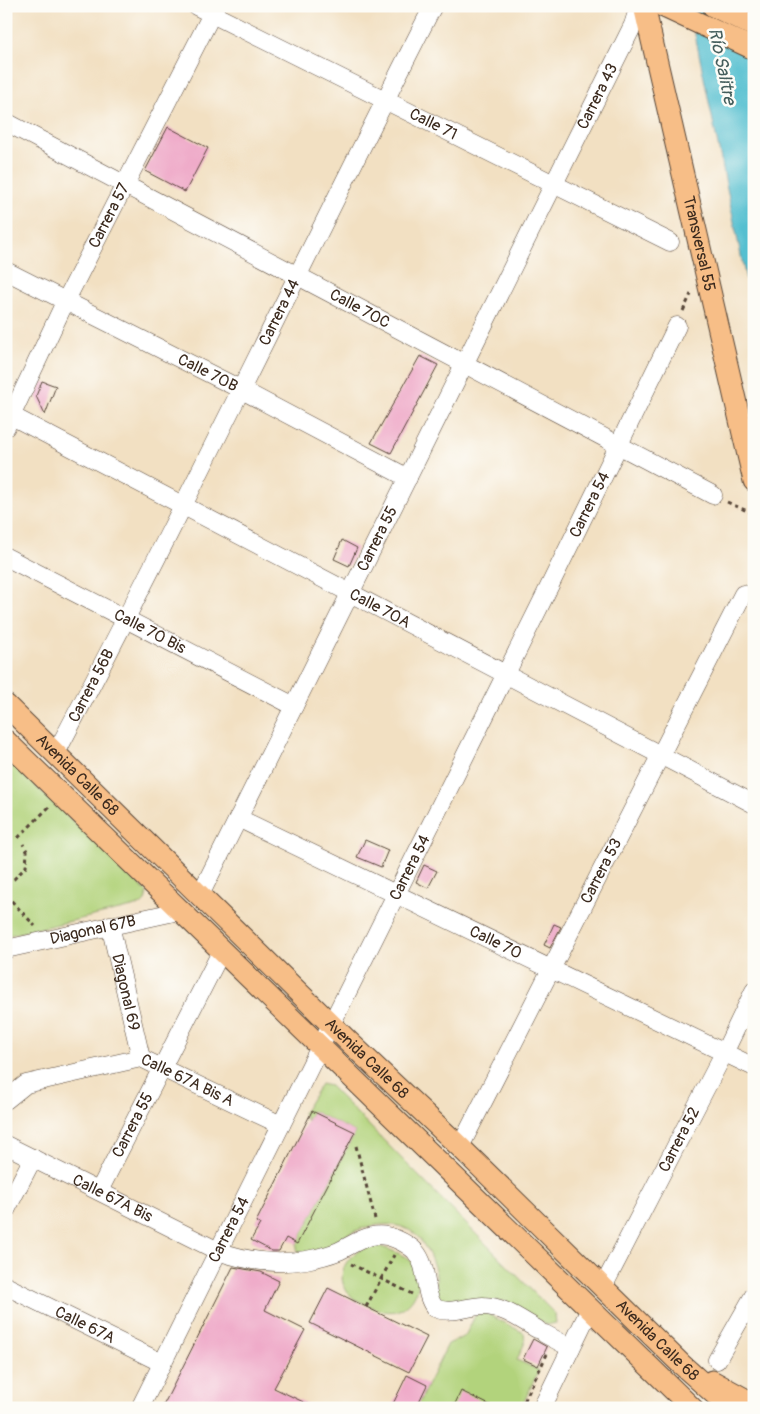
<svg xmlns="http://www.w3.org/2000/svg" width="760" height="1414" font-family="Pangolin,sans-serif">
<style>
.green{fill:#b2d37b;stroke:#767e4c}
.water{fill:#54bfd0;stroke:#487477}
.building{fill:#efabc9}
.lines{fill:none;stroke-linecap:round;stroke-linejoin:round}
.minor-casing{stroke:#564537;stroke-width:19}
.major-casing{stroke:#564537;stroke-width:23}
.path{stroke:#564537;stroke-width:3;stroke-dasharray:4 4;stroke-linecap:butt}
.minor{stroke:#fff;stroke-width:18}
.major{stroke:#f7be87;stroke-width:21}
.labels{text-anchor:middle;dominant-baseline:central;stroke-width:5;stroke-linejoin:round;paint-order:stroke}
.street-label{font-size:16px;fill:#3b2a1e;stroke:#fdfcf7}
.water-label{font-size:18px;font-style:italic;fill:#445e5c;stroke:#fdfcf7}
</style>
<rect width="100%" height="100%" fill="#fdfcf7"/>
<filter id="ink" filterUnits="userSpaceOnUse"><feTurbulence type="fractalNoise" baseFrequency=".02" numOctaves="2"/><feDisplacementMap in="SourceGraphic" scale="10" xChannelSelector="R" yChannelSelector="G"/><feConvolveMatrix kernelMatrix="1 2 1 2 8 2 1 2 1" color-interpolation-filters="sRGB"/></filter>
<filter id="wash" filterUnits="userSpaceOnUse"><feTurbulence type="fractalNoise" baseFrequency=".0096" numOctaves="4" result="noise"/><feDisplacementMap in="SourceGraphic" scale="20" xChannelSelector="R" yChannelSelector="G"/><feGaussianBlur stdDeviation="1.12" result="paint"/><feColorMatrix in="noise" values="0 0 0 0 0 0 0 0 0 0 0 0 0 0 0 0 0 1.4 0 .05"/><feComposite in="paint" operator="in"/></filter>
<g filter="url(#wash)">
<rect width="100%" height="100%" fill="#f2e0c2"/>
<!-- green -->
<g class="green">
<polygon points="6,758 142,887 147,893 145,901 141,905 6,936"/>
<path d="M321,1084L330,1086L555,1314L556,1323L546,1325L504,1301L444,1303C434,1296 437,1285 436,1275C434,1263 426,1246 418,1237C398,1216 361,1225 340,1239C334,1242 330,1247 324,1249C316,1252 306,1252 297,1252V1244L355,1132L312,1111L307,1121L303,1113Z"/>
<path d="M375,1245C385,1248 398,1252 407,1258C427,1271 419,1302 399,1310C388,1314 379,1310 369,1306C364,1303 357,1301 352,1297C329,1276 350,1248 375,1245Z"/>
<polygon points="486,1313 524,1333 525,1342 517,1360 539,1370 521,1408 416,1408 448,1344 465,1336 476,1314"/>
</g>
<!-- water -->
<polygon class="water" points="689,6 737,6 754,87 754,318"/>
<g id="blocks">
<!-- building -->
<g class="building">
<polygon points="168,127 208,148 185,192 145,171"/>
<polygon points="420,356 438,365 391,453 371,443"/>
<polygon points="42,381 56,386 45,415 36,396"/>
<polygon points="342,540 357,548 349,566 334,559"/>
<polygon points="365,840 388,850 381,867 357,857"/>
<polygon points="424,865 437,871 428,888 416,882"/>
<polygon points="554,924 561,927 550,948 544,945"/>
<polygon points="312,1111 355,1132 297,1244 286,1238 279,1251 272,1251 251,1240 260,1224 256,1222"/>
<polygon points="233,1267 261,1272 279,1281 265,1310 305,1330 274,1388 316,1408 162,1408"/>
<polygon points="328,1288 427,1337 409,1372 310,1323"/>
<polygon points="533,1339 547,1347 538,1366 523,1359"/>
<polygon points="407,1375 427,1385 416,1408 391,1408"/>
<polygon points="461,1391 496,1408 453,1408"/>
</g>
</g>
</g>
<g filter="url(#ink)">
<use href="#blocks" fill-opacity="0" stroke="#564537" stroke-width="1"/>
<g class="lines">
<defs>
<g id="minor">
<path id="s1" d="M196,6L670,242"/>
<path id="s2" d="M6,122L713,495"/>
<path id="s3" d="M6,271L240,389L408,478"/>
<path id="s4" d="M6,413L754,804"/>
<path id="s5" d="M6,427L65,302L216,6"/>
<path id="s6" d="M6,557L294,706"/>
<path id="s7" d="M56,753C186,507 306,254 433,6"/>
<path id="s8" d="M238,818L754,1067"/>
<path id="s9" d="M200,895L633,25L639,6"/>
<path id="s10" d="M110,925L141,1058"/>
<path id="s11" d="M6,949L179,911"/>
<path id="s12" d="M6,1100L26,1084L141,1058L281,1125"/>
<path id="s13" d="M6,1145L218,1251C246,1261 276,1265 306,1260C317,1258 329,1255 339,1251C359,1241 374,1229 396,1239C403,1242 410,1246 415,1251C430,1268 422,1292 435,1308C450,1315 467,1306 483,1306C503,1306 521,1320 537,1329"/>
<path id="s14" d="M460,1147L743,594"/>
<path id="s15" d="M99,1191L221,952"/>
<polyline points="6,1210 33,1158"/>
<path id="s16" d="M6,1286L162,1363"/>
<path id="s17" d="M603,1287L724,1053L754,991"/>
<polyline points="545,1334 571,1348"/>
<polyline points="717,1360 754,1295"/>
<path id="s18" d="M140,1408C320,1047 501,688 677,326"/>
<polyline points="542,1408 590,1309"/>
</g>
<g id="major">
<path id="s19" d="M644,6L754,481"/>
<polyline points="662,6 754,49"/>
<polyline points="713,6 754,26"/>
<path id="s20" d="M6,705L346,1039L460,1147L681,1364L730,1408"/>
<polyline points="6,741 692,1408"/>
<polyline points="712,1381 754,1404"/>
</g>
</defs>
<!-- minor casing -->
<use href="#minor" class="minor-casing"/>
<!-- major casing -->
<use href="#major" class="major-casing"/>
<!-- path -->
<g class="path">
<polyline points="683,311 691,294"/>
<polyline points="727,502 754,514"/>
<polyline points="750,580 754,573"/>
<polyline points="6,834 11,835"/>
<polyline points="18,838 49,807"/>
<polyline points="6,882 14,879 26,867 27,851 23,844"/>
<polyline points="6,895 35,926"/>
<polyline points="356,1146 375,1219"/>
<polyline points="351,1264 412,1294"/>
<polyline points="366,1307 394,1255"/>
<polyline points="521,1408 547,1354"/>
</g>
<!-- minor -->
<use href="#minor" class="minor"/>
<!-- major -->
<use href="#major" class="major"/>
</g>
</g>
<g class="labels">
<!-- street labels -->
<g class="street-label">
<text stroke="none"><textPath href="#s9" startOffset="892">Carrera 43</textPath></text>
<text stroke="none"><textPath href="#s1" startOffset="265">Calle 71</textPath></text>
<text stroke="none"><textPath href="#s5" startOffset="235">Carrera 57</textPath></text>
<text stroke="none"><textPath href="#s19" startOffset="244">Transversal 55</textPath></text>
<text stroke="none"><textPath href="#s2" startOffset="400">Calle 70C</textPath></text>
<text stroke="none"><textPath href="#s7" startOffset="494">Carrera 44</textPath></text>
<text stroke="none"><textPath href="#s3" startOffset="226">Calle 70B</textPath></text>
<text stroke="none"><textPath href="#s18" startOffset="1009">Carrera 54</textPath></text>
<text stroke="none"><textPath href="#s9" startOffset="398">Carrera 55</textPath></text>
<text stroke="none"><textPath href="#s4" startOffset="422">Calle 70A</textPath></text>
<text stroke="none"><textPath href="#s6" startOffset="162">Calle 70 Bis</textPath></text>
<text stroke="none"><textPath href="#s7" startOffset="76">Carrera 56B</textPath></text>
<text stroke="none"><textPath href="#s20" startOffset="100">Avenida Calle 68</textPath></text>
<text stroke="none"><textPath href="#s18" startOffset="604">Carrera 54</textPath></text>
<text stroke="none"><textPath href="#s14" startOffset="310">Carrera 53</textPath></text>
<text stroke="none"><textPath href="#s11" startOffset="89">Diagonal 67B</textPath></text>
<text stroke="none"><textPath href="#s8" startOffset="286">Calle 70</textPath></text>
<text stroke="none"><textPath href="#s10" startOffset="69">Diagonal 69</textPath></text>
<text stroke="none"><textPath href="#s20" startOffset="505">Avenida Calle 68</textPath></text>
<text stroke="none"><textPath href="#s12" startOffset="195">Calle 67A Bis A</textPath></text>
<text stroke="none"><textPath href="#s15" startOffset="74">Carrera 55</textPath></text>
<text stroke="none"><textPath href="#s17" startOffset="166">Carrera 52</textPath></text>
<text stroke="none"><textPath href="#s13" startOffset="119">Calle 67A Bis</textPath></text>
<text stroke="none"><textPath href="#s18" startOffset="199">Carrera 54</textPath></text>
<text stroke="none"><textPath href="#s16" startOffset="88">Calle 67A</textPath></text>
<text stroke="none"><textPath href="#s20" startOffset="910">Avenida Calle 68</textPath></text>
</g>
<!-- water labels -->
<g class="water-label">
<text transform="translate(722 66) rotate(78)">Río Salitre</text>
</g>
</g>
<!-- margin -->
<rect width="760" height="1414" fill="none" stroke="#fdfcf7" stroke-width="25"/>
</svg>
